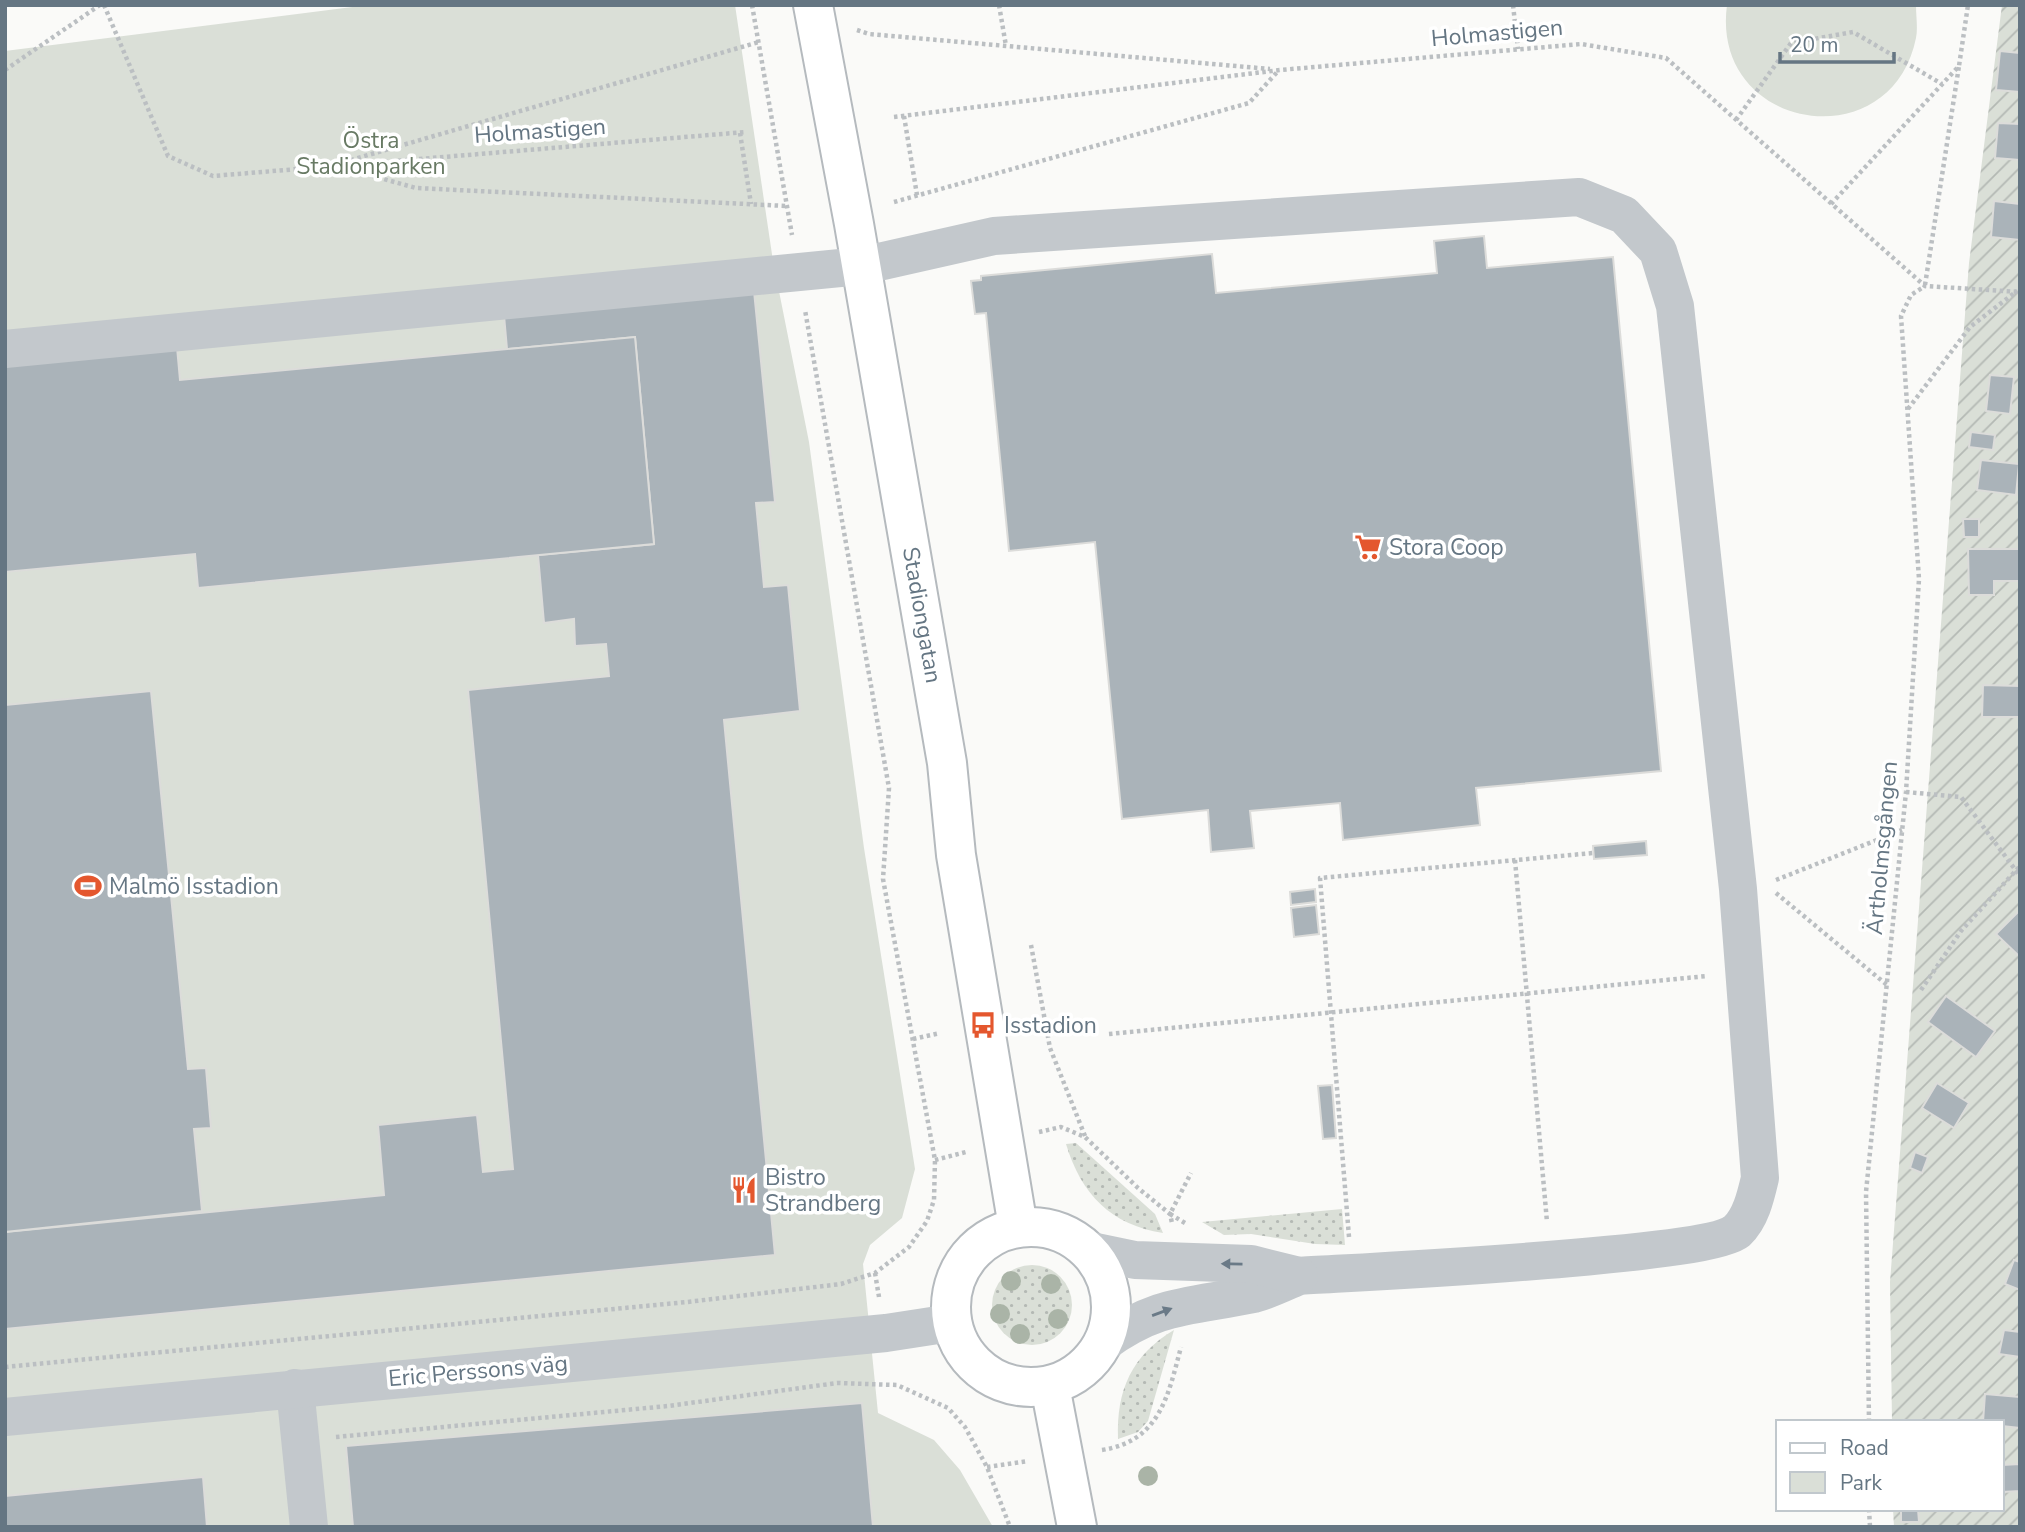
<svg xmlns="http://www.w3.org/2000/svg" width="2025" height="1532" font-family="'Nunito Sans',sans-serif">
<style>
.grass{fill:url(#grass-dots)}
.park{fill:#dadfd7}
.garden{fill:url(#garden-furrows)}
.building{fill:#aab3b9;stroke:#dcdcda;stroke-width:2}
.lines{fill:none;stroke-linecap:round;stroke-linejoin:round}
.major-casing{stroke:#b5babe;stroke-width:42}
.path{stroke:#bbbfc2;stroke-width:4.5;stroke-dasharray:3.5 3.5;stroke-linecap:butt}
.minor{stroke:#c3c8cc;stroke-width:38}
.major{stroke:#fff;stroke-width:38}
.tree{fill:#aab4a7}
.oneway{fill:#6a7a87}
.labels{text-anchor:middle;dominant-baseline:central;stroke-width:7;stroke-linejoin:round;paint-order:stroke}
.street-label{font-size:23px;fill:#657683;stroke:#fff}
.park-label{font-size:23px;fill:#687a64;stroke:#fff}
.poi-label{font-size:23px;fill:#657683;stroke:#fff;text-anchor:start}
</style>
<defs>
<pattern id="grass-dots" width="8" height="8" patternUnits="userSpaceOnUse" patternTransform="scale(1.75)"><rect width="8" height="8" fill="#dadfd7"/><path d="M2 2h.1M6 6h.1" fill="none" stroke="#b4b9b4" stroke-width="1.8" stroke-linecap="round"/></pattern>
<pattern id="garden-furrows" width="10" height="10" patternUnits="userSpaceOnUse" patternTransform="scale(1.75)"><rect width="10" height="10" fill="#dadfd7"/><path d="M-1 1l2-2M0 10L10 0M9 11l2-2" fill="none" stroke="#b4b9b4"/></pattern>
</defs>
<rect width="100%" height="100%" fill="#fafaf8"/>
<!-- grass -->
<g class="grass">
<path d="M1076,1143L1155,1214L1163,1233C1111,1225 1081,1194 1066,1144Z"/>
<polygon points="1342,1209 1345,1245 1315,1244 1251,1234 1224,1235 1202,1222"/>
<circle cx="1032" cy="1305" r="40"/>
<path d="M1174,1330L1148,1421L1138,1432L1118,1439C1116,1390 1132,1355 1174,1330Z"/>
</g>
<!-- park -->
<g class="park">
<polygon points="368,5 735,5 773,261 809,442 864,848 915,1169 902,1218 870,1245 863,1264 878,1413 934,1440 960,1470 993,1527 5,1527 5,51"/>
<path d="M1727,5H1916C1916,16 1918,28 1916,38C1891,161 1710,131 1727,5Z"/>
</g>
<!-- garden -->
<polygon class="garden" points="2002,5 2020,5 2020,1527 1894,1527 1893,1509 2002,1509 2002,1422 1892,1422 1890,1282 1969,263"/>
<!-- building -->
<g class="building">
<polygon points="2000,51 2020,53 2020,92 1996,90"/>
<polygon points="1998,123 2020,124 2020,160 1995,158"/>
<polygon points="1994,201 2020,204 2020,240 1991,237"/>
<polygon points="1484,236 1487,268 1613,257 1661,771 1476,788 1480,825 1343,840 1340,803 1250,811 1254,848 1211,852 1208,810 1122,819 1095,542 1009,551 986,313 975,314 971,281 981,280 981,276 1212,254 1216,293 1437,273 1434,241"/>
<polygon points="753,281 775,502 756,503 764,587 788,585 800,711 724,720 775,1255 5,1329 5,1232 384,1195 378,1125 477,1115 483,1172 513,1169 468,690 609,676 606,644 575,646 574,619 544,623 538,555 654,544 635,337 507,349 503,304"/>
<polygon points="635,337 654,544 198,588 195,554 5,572 5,364 177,347 180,380"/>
<polygon points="1990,375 2014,377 2010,414 1986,411"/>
<polygon points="1971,432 1995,435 1993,450 1969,447"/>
<polygon points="1981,460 2019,464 2016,495 1977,490"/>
<polygon points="1963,519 1979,519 1979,537 1964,537"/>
<polygon points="1968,549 2020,549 2020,581 1994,581 1994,595 1969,595"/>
<polygon points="1983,685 2020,686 2020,717 1982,717"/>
<polygon points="151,691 188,1069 206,1068 211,1128 194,1129 202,1211 5,1232 5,705"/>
<polygon points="1646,841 1647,855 1594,859 1593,846"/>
<polygon points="1315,889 1316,902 1291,905 1290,892"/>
<polygon points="1316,905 1319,934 1294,937 1291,908"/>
<polygon points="2019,911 2020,911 2020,957 1996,934"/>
<polygon points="1946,996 1995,1031 1976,1057 1928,1022"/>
<polygon points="1937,1083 1969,1103 1954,1128 1922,1108"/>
<polygon points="1332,1085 1336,1138 1323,1139 1318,1086"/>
<polygon points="1915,1152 1928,1157 1922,1173 1910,1168"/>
<polygon points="2014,1260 2020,1262 2020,1290 2005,1284"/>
<polygon points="2004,1330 2020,1332 2020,1357 1999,1354"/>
<polygon points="1985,1394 2020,1397 2020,1428 2002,1426 2002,1422 1983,1422"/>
<polygon points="862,1403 873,1527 353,1527 346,1446"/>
<polygon points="2020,1464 2020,1491 2002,1492 2002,1465"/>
<polygon points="203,1477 207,1527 5,1527 5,1496"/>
<polygon points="1901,1509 1918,1509 1919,1522 1901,1522"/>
</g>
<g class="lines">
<defs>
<g id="major">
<polyline points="813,5 854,224 947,763 956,855 1018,1227"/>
<circle cx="1031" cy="1307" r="80"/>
<polyline points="1050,1386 1077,1527"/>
</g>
</defs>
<!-- major casing -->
<use href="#major" class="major-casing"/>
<!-- path -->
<g class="path">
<polyline points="104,5 168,156 213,176 746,132"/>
<polyline points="752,5 792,235"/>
<polyline points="999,5 1006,46"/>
<polyline points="1513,5 1518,49"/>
<polyline points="857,30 869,34 1270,69"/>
<polyline points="5,70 100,5"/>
<polyline points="904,116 917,195"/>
<polyline points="894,117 1280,70 1581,44 1666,58 1925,286 2020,292"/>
<polyline points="1736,120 1791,43 1853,32 1942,84"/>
<polyline points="740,133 751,204"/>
<polyline points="344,162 759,42"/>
<polyline points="337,166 416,188 787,206"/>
<polyline points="894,202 1249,103 1279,70"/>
<polyline points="1831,204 1959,66 1968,5"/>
<polyline points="1925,285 1959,66"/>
<polyline points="1908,409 1970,327 2017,291"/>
<polyline points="1906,792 1961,797 2020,876"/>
<polyline points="1515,860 1547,1222"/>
<polyline points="1776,880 1902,830"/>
<polyline points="1776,893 1887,985"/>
<polyline points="1031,945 1050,1048 1085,1136"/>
<polyline points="1921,990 1961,931 2020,866"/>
<polyline points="1109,1034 1707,976"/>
<polyline points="913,1039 940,1033"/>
<polyline points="1039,1132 1061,1127 1085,1137 1138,1188 1170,1214 1172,1223"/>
<polyline points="935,1160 966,1152"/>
<polyline points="1185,1223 1170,1214 1191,1173"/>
<polyline points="1349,1237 1320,878 1593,853"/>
<polyline points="875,1273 879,1297"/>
<polyline points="5,1367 687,1302 841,1284 875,1273 909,1247 927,1221 934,1200 935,1160 883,879 889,788 805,310"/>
<polyline points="1869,1422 1866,1192 1906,792 1919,579 1901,316 1911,295 1925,286"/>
<polyline points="336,1437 668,1406 837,1383 897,1385 948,1408 965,1427 987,1467 1010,1527"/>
<path d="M1102,1450C1160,1441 1168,1396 1181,1347"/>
<polyline points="987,1467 1028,1461"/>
<polyline points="1869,1509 1870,1527"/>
</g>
<!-- minor -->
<g class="minor">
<path d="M5,349L861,266L994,236L1579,197L1624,215L1658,251L1675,306L1738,889L1760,1178C1756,1195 1751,1218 1737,1231C1708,1256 1361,1272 1299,1276C1285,1282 1269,1290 1254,1294C1191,1307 1157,1303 1102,1344"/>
<polyline points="1087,1250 1135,1260 1251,1264 1299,1276"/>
<polyline points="295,1388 309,1527"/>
<polyline points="5,1417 886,1333 951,1323"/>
</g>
<!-- major -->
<use href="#major" class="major"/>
</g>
<!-- trees -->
<g class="tree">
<circle cx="1011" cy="1281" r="10"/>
<circle cx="1051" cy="1284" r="10"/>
<circle cx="1000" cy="1314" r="10"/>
<circle cx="1058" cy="1319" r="10"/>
<circle cx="1020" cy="1334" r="10"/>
<circle cx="1148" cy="1476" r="10"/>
</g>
<!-- one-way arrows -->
<defs><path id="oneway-solid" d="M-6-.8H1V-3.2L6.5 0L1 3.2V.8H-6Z" transform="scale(1.75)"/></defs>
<g class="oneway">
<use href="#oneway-solid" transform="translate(1232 1264) rotate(-179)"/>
<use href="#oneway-solid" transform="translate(1162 1312) rotate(-20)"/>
</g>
<!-- icons -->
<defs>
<symbol id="supermarket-bare" viewBox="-9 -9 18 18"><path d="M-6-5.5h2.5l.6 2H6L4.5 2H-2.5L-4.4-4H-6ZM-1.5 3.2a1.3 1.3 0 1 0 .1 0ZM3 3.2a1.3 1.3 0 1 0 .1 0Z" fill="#e4572e" stroke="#fff" stroke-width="2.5" paint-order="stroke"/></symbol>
<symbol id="stadium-bare" viewBox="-9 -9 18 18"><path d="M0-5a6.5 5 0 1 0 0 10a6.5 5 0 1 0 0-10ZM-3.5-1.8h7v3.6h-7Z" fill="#e4572e" stroke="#fff" stroke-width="2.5" paint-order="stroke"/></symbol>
<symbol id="bus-bare" viewBox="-9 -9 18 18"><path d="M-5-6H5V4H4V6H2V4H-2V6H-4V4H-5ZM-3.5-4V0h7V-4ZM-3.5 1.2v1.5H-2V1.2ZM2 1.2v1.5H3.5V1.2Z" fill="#e4572e" stroke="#fff" stroke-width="2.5" paint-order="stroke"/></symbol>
<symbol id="restaurant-bare" viewBox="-9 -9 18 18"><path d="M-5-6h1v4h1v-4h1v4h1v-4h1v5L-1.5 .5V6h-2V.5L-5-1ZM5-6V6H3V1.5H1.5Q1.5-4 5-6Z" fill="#e4572e" stroke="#fff" stroke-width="2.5" paint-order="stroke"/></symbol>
</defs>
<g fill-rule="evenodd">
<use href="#supermarket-bare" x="1349" y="528" width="38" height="38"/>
<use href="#stadium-bare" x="69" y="867" width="38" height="38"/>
<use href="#bus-bare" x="964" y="1006" width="38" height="38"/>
<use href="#restaurant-bare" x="725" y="1171" width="38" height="38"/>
</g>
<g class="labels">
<!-- street labels -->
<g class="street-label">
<text transform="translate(1497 33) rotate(-5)">Holmastigen</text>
<text transform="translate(540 131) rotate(-4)">Holmastigen</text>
<text transform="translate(922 615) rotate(80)">Stadiongatan</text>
<text transform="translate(1882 848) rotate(-85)">Ärtholmsgången</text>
<text transform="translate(478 1371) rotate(-5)">Eric Perssons väg</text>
</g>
<!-- park labels -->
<g class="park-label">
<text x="371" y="140">Östra<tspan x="371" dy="26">Stadionparken</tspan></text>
</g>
<!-- poi labels -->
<g class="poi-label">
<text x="1389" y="547">Stora Coop</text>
<text x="109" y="886">Malmö Isstadion</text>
<text x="1004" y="1025">Isstadion</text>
<text x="765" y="1177">Bistro<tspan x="765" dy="26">Strandberg</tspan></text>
</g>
</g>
<!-- border -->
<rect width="2025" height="1532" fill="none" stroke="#657683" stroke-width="14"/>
<!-- legend -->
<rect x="1776" y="1420" width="228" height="91" fill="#ffffff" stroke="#c1c8cd" stroke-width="2"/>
<rect x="1790" y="1443" width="35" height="10" fill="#ffffff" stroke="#c1c8cd" stroke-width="2"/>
<text x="1840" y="1455" font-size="21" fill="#657683">Road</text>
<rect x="1790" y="1472" width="35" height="21" fill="#dadfd7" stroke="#c1c8cd" stroke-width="2"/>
<text x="1840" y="1490" font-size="21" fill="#657683">Park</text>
<!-- scale -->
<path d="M1780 52v10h114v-10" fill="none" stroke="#657683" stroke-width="3.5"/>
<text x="1790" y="52" font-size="21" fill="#657683" stroke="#ffffff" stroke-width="5" paint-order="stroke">20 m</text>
</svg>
